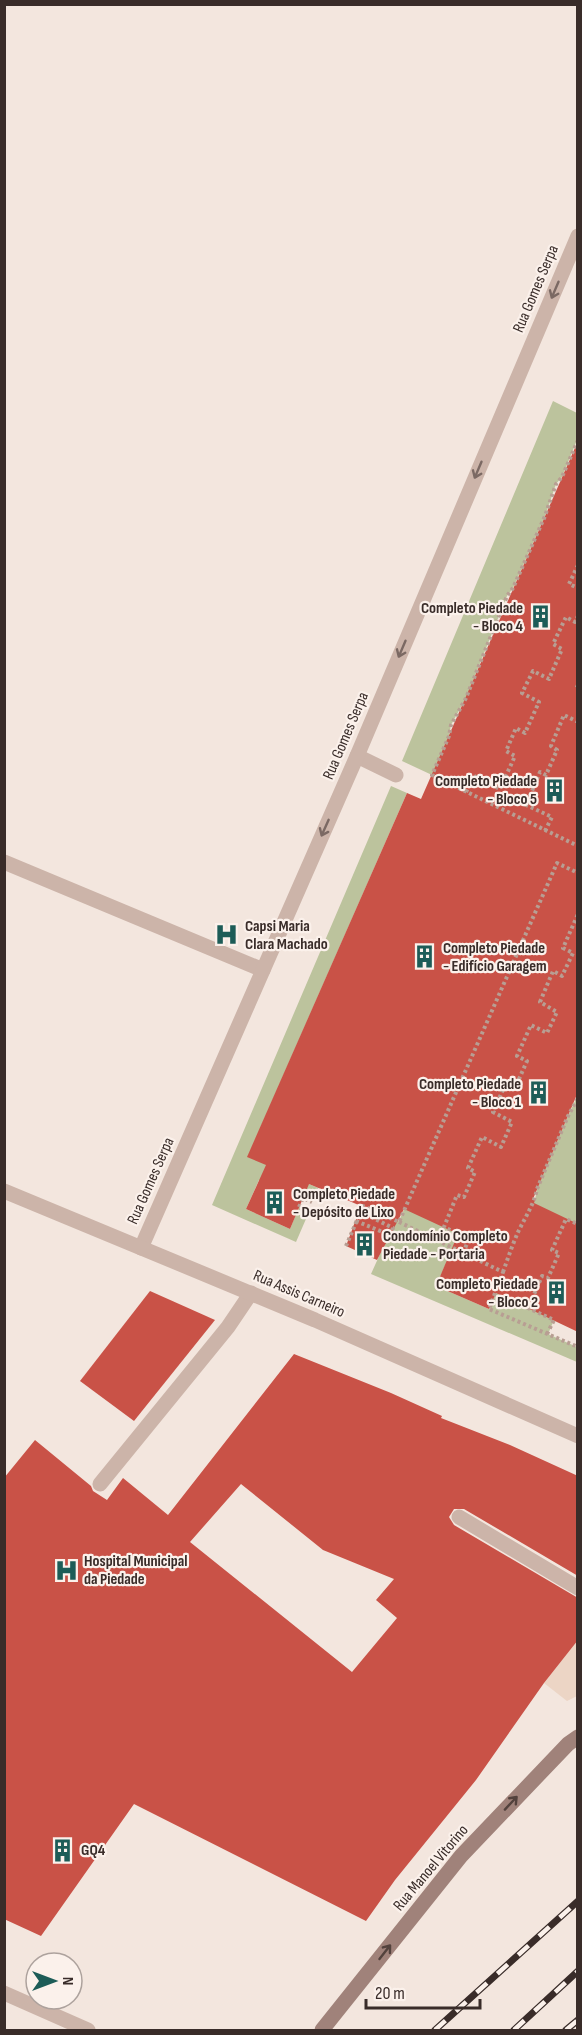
<svg xmlns="http://www.w3.org/2000/svg" width="582" height="2035" font-family="'Sofia Sans Condensed',sans-serif">
<style>
.green{fill:#bcc39d;fill-rule:evenodd}
.plaza{fill:#ecd5c5}
.building{fill:#c95247;fill-rule:evenodd}
.lines{fill:none;stroke-linecap:round;stroke-linejoin:round}
.path{stroke:#b89e93;stroke-width:4;stroke-dasharray:3 3;stroke-linecap:butt}
.service{stroke:#ccb4a9;stroke-width:15}
.minor{stroke:#ccb4a9;stroke-width:15}
.tertiary{stroke:#ccb4a9;stroke-width:15}
.secondary{stroke:#a0827a;stroke-width:15}
.rail-casing{stroke:#392c29;stroke-width:7}
.rail{stroke:#fbf1eb;stroke-width:4.5;stroke-dasharray:14;stroke-linecap:butt}
.oneway{stroke:#7b6963}
.oneway2{stroke:#53423d}
.labels{text-anchor:middle;dominant-baseline:central;stroke-width:4.5;stroke-linejoin:round;paint-order:stroke}
.street-label{font-size:16px;fill:#392c29;stroke:#fbf1eb}
.poi-label{font-size:16px;font-weight:bold;fill:#392c29;stroke:#fbf1eb;text-anchor:start}
</style>
<rect width="100%" height="100%" fill="#f3e6de"/>
<!-- green -->
<g class="green">
<polygon points="553,401 577,413 577,440 562,477 556,484 545,516 513,588 507,596 466,698 451,725 449,736 432,775 402,761"/>
<polygon points="391,786 407,793 248,1156 318,1188 312,1202 259,1180 246,1209 290,1229 299,1207 309,1212 296,1242 212,1205"/>
<path d="M557,863L468,1168L535,1200L537,1189L568,1116L577,1097V1224L554,1320L548,1334L577,1347V1362L371,1274L385,1243L352,1228L356,1221L372,1211L399,1221ZM447,1261L499,1284L489,1309L436,1286Z"/>
</g>
<!-- plaza -->
<polygon class="plaza" points="577,1641 577,1696 567,1701 544,1683"/>
<!-- building -->
<g class="building">
<polygon points="578,441 578,1092 533,1199 535,1200 534,1203 578,1224 578,1332 496,1293 489,1309 436,1286 458,1234 404,1209 377,1260 346,1246 361,1206 309,1184 290,1229 246,1209 266,1165 247,1157 407,793 421,799"/>
<polygon points="150,1291 215,1320 134,1421 80,1381"/>
<path d="M294,1354L391,1393L442,1416L441,1418L510,1445L578,1476V1576L464,1509H454L449,1517L454,1525L578,1598V1640L544,1683L476,1780L395,1880L366,1921L134,1804L41,1936L4,1919V1478L35,1440L91,1486L93,1491L107,1500L123,1478L168,1515ZM241,1484L323,1550L394,1579L376,1600L397,1618L352,1672L190,1542Z"/>
</g>
<g class="lines">
<!-- path -->
<g class="path">
<polyline points="578,440 562,477 556,484 545,516 513,588 507,596 466,698 451,725 449,736 432,775 578,846"/>
<polyline points="578,565 569,584 578,588"/>
<polyline points="578,685 576,689 578,690"/>
<polyline points="466,792 474,776 500,789 515,756 506,751 516,728 525,733 539,702 522,693 533,671 549,679 562,649 553,644 566,617 575,622 578,616"/>
<polyline points="545,831 552,817 526,805 540,772 546,775 557,750 551,746 564,715 578,722"/>
<polyline points="299,1207 303,1198 312,1202"/>
<polyline points="356,1221 390,1235 393,1228 369,1216 372,1211"/>
<polyline points="399,1222 503,1272 489,1309 578,1347"/>
<polyline points="346,1246 363,1206 399,1222 557,863 578,873"/>
<polyline points="463,1253 469,1239 444,1227 457,1195 464,1197 475,1172 468,1168 482,1137 501,1147 512,1122 493,1112 506,1083 515,1088 527,1061 517,1056 531,1025 547,1033 557,1012 540,1002 553,971 562,976 573,953 563,948 578,914"/>
<path d="M503,1272C508,1258 513,1243 519,1230C526,1216 534,1204 537,1189L568,1116L578,1098"/>
<polyline points="547,1334 554,1320 528,1308 542,1276 548,1278 559,1253 552,1250 566,1219 578,1224"/>
</g>
<!-- service -->
<g class="service">
<polyline points="357,756 396,775"/>
<polyline points="4,862 263,970"/>
<polyline points="100,1484 228,1327 251,1293"/>
<polyline points="459,1517 578,1588"/>
</g>
<!-- minor -->
<g class="minor">
<polyline points="141,1248 357,756 578,236"/>
<polyline points="4,1993 88,2030"/>
</g>
<!-- tertiary -->
<polyline class="tertiary" points="4,1191 315,1320 578,1436"/>
<!-- secondary -->
<polyline class="secondary" points="322,2030 461,1856 568,1744 578,1737"/>
<defs>
<g id="rail">
<polyline points="435,2030 578,1901"/>
<polyline points="514,2030 578,1971"/>
<polyline points="566,2030 578,2020"/>
</g>
</defs>
<!-- rail casing -->
<use href="#rail" class="rail-casing"/>
<!-- rail -->
<use href="#rail" class="rail"/>
</g>
<!-- one-way arrows -->
<defs><path id="oneway-shaft" d="M-6 0H5M1.5-3L5.5 0L1.5 3" fill="none" stroke-width="1.6" stroke-linecap="round" stroke-linejoin="round" transform="scale(1.5)"/></defs>
<g class="oneway">
<use href="#oneway-shaft" transform="translate(555 290) rotate(113)"/>
<use href="#oneway-shaft" transform="translate(478 470) rotate(113)"/>
<use href="#oneway-shaft" transform="translate(402 649) rotate(113)"/>
<use href="#oneway-shaft" transform="translate(325 828) rotate(114)"/>
</g>
<g class="oneway2">
<use href="#oneway-shaft" transform="translate(511 1803) rotate(-47)"/>
<use href="#oneway-shaft" transform="translate(385 1952) rotate(-52)"/>
</g>
<!-- icons -->
<defs>
<symbol id="building-bare" viewBox="-9 -9 18 18"><path d="M-4-6H4V6H1V3H-1V6H-4ZM-2.5-4.3h1.7v1.8h-1.7ZM.8-4.3h1.7v1.8H.8ZM-2.5-1h1.7V.8h-1.7ZM.8-1h1.7V.8H.8Z" fill="#1d5c57" stroke="#fbf1eb" stroke-width="2.5" paint-order="stroke"/></symbol>
<symbol id="hospital-bare" viewBox="-9 -9 18 18"><path d="M-5-5h3v3.5h4V-5h3V5h-3V1.5h-4V5h-3Z" fill="#1d5c57" stroke="#fbf1eb" stroke-width="2.5" paint-order="stroke"/></symbol>
</defs>
<g fill-rule="evenodd">
<use href="#building-bare" x="524" y="600" width="33" height="33"/>
<use href="#building-bare" x="538" y="774" width="33" height="33"/>
<use href="#hospital-bare" x="210" y="918" width="33" height="33"/>
<use href="#building-bare" x="408" y="940" width="33" height="33"/>
<use href="#building-bare" x="522" y="1076" width="33" height="33"/>
<use href="#building-bare" x="258" y="1186" width="33" height="33"/>
<use href="#building-bare" x="348" y="1228" width="33" height="33"/>
<use href="#building-bare" x="540" y="1276" width="33" height="33"/>
<use href="#hospital-bare" x="50" y="1554" width="33" height="33"/>
<use href="#building-bare" x="46" y="1834" width="33" height="33"/>
</g>
<g class="labels">
<!-- street labels -->
<g class="street-label">
<text transform="translate(536 289) rotate(-67)">Rua Gomes Serpa</text>
<text transform="translate(346 736) rotate(-67)">Rua Gomes Serpa</text>
<text transform="translate(151 1181) rotate(-66)">Rua Gomes Serpa</text>
<text transform="translate(299 1294) rotate(23)">Rua Assis Carneiro</text>
<text transform="translate(431 1868) rotate(-50)">Rua Manoel Vitorino</text>
</g>
<!-- poi labels -->
<g class="poi-label">
<text x="523" y="608" text-anchor="end">Completo Piedade<tspan x="523" dy="18">- Bloco 4</tspan></text>
<text x="537" y="781" text-anchor="end">Completo Piedade<tspan x="537" dy="18">- Bloco 5</tspan></text>
<text x="245" y="926">Capsi Maria<tspan x="245" dy="18">Clara Machado</tspan></text>
<text x="443" y="948">Completo Piedade<tspan x="443" dy="18">- Edifício Garagem</tspan></text>
<text x="521" y="1084" text-anchor="end">Completo Piedade<tspan x="521" dy="18">- Bloco 1</tspan></text>
<text x="293" y="1194">Completo Piedade<tspan x="293" dy="18">- Depósito de Lixo</tspan></text>
<text x="383" y="1236">Condomínio Completo<tspan x="383" dy="18">Piedade - Portaria</tspan></text>
<text x="538" y="1284" text-anchor="end">Completo Piedade<tspan x="538" dy="18">- Bloco 2</tspan></text>
<text x="84" y="1561">Hospital Municipal<tspan x="84" dy="18">da Piedade</tspan></text>
<text x="81" y="1850">GQ4</text>
</g>
</g>
<!-- border -->
<rect width="582" height="2035" fill="none" stroke="#392c29" stroke-width="12"/>
<!-- north arrow -->
<g transform="translate(54 1981) rotate(90)"><circle r="28" fill="#fbf1eb" stroke="#ada29d" stroke-width="1.5"/>
<path d="M0-4.5L10 22L0 15L-10 22Z" fill="#1d5c57"/>
<text y="-9" font-size="16" font-weight="bold" text-anchor="middle" fill="#392c29">N</text>
</g>
<!-- scale -->
<path d="M366 1999v9h114v-9" fill="none" stroke="#392c29" stroke-width="3"/>
<text x="375" y="1999" font-size="18" fill="#392c29" stroke="#fbf1eb" stroke-width="4.5" paint-order="stroke">20 m</text>
</svg>
